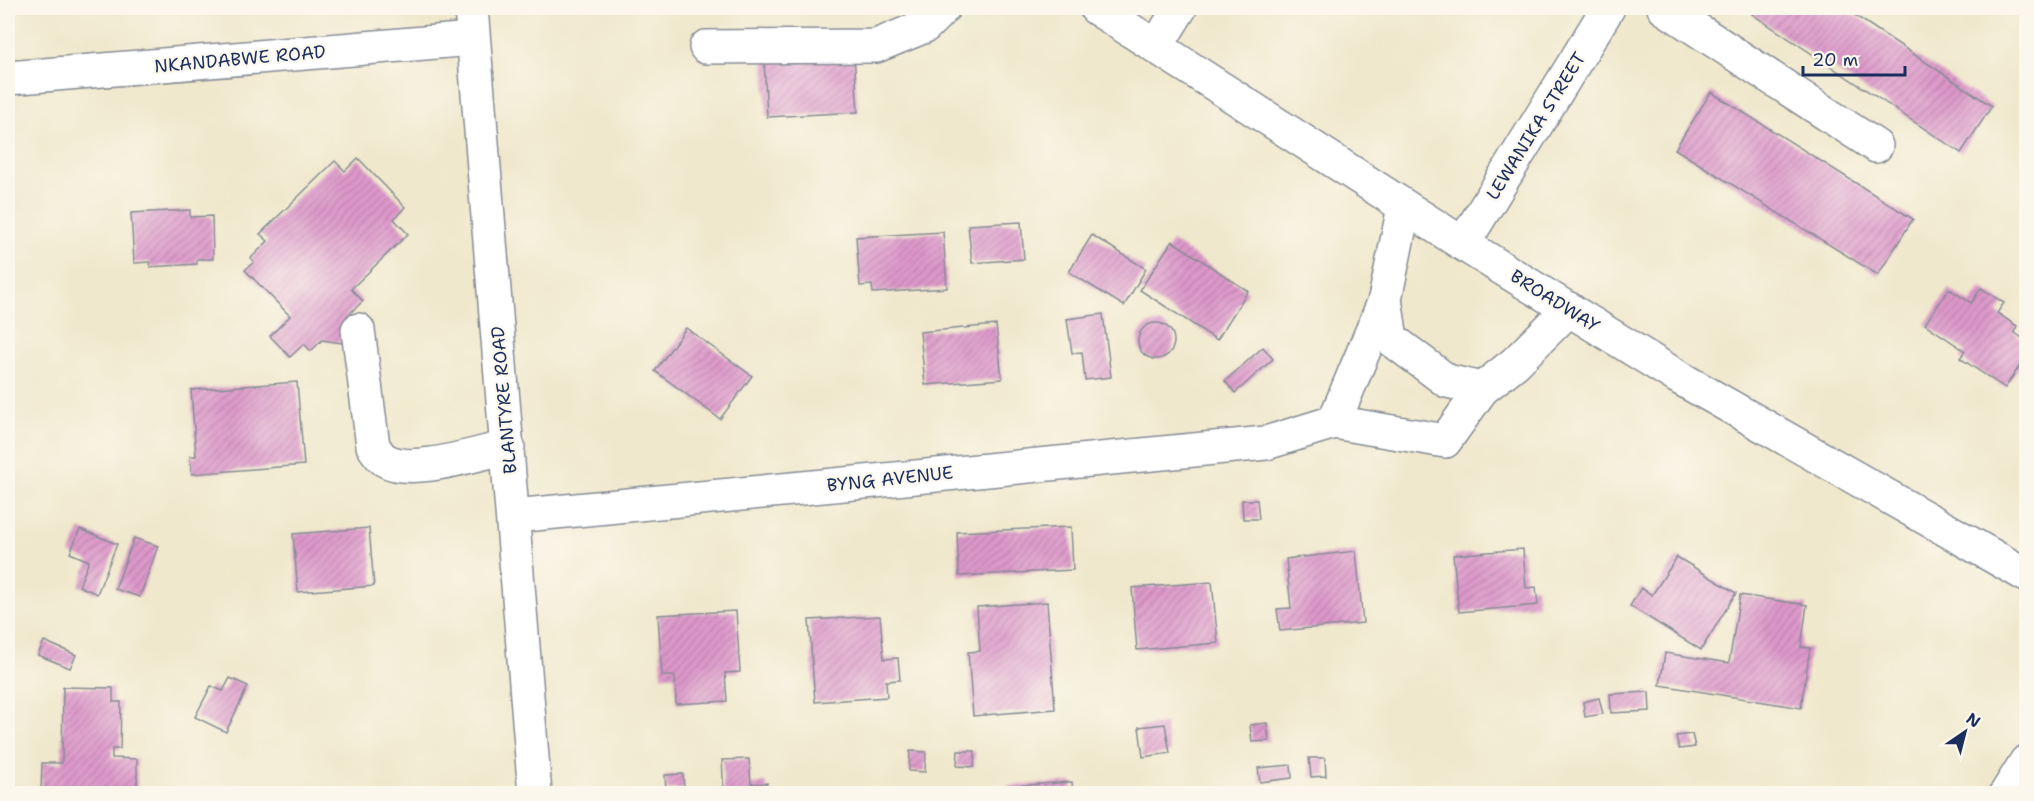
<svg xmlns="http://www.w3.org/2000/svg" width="2034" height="801" font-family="'Shantell Sans',sans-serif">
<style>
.building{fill:url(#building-hatch)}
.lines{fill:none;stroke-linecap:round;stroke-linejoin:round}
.minor-casing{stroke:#868c95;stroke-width:36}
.major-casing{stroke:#868c95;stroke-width:36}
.minor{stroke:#fff;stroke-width:33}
.major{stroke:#fff;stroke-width:33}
.labels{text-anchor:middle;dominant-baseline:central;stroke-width:4.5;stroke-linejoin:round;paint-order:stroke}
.street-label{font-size:18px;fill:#1b2f5e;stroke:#fbf7ec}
</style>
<defs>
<pattern id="building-hatch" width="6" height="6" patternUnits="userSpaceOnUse" patternTransform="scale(1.5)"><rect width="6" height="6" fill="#de99cb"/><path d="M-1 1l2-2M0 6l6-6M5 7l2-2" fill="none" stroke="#b37da8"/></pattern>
</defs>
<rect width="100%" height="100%" fill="#fbf7ec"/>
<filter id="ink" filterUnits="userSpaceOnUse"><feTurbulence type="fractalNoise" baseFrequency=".0167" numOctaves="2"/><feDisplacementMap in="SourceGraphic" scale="12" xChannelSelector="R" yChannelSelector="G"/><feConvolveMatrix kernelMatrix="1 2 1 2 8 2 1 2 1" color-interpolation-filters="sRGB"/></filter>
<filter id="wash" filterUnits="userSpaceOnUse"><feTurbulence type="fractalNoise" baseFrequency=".008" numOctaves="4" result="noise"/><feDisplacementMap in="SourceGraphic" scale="24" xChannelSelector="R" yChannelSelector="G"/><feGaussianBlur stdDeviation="1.35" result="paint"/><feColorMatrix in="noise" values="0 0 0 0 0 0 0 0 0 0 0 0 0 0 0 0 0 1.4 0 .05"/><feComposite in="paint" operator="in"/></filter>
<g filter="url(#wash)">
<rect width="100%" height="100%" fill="#f0e8cc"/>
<g id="blocks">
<!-- building -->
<g class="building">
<polygon points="1757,8 1844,8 1992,106 1961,153 1752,14"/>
<polygon points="854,55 858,112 767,117 764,60"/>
<polygon points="1711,92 1913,219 1878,275 1675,149"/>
<polygon points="358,158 405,207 394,219 408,234 351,289 363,301 347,316 350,344 322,340 311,351 304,344 290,357 270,336 290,316 245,270 254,262 251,258 268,241 260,234 335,161 345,171"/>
<polygon points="190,210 190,217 212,216 213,259 197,259 197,264 150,267 150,262 134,263 131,213"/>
<polygon points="1021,222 1024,259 972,263 968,225"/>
<polygon points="943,232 947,288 873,293 872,285 860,286 856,237"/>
<polygon points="1092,235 1146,269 1124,306 1069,272"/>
<polygon points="1172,241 1248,291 1217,340 1140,290"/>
<polygon points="1981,288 2004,303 1997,313 2017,326 2014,332 2026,341 2026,356 2005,388 1960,358 1965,351 1925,324 1949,289 1971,303"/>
<polygon points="1103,314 1111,377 1085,380 1082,352 1072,353 1067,319"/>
<circle cx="1156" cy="341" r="18"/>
<polygon points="996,325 1002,379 925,385 920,332"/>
<polygon points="686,328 752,376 720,419 655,371"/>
<polygon points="1263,347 1273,359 1235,393 1225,381"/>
<polygon points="297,382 304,465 192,474 190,456 196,456 191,390"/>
<polygon points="1242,500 1257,500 1259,519 1243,519"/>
<polygon points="1071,527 1073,570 959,576 957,532"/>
<polygon points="369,528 374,586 298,592 293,534"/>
<polygon points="80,529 117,544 97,594 79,586 89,561 70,553"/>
<polygon points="134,538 158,546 140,597 115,589"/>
<polygon points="1523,549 1526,588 1536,587 1538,605 1459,612 1453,555"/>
<polygon points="1356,551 1363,623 1280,631 1277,609 1291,608 1286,559"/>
<polygon points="1677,557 1736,593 1701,650 1630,606 1641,588 1652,595"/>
<polygon points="1212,582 1218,643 1137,650 1132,588"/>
<polygon points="1740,595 1807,605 1801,647 1810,648 1801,708 1660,685 1665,653 1729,663"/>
<polygon points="1047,602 1055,709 973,716 968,652 980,651 977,607"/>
<polygon points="736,611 740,672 725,673 727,701 676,704 675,676 662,676 658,615"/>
<polygon points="880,616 884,659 898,658 900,680 886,681 887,697 815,702 809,620"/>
<polygon points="44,641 76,655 70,668 38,655"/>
<polygon points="230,678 248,686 226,732 195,717 211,686 223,691"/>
<polygon points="63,687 113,688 113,702 121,702 120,749 112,749 112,758 137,759 137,794 41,792 42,763 62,763"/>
<polygon points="1649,692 1650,711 1611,713 1610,694"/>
<polygon points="1599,698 1603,714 1585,717 1583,702"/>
<polygon points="1267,723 1269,741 1252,742 1250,725"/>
<polygon points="1165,724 1170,753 1143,757 1139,727"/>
<polygon points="1692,734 1695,747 1679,749 1676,736"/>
<polygon points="910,751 926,752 925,772 909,771"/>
<polygon points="958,751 975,751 974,767 957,766"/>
<polygon points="1309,758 1325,758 1326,776 1311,777"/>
<polygon points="749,759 751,784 767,783 767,794 724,794 722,760"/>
<polygon points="1291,765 1292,778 1260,782 1258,768"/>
<polygon points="683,774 684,789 666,790 665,775"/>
<polygon points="1072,782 1073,794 1008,794 1007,786"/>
</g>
</g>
</g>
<g filter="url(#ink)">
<use href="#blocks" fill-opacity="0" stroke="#868c95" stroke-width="1.5"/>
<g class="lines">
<defs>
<g id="minor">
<polyline points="471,8 535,794"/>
<polyline points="1664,8 1876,146"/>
<polyline points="1157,45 1180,8"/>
<polyline points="706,47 876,46 925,26 943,8"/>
<polyline points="8,78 472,39"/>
<polyline points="1404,207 1385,299 1391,339 1447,381 1482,389 1515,363 1569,309"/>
<polyline points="1463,244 1608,8"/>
<path d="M358,330L373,446C376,450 380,457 385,460C412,476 478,453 508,447"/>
<polyline points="1334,422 1385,300"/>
<polyline points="514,516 1266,443 1334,422 1445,441 1482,389"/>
<polyline points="2006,794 2026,762"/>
</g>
<polyline id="major" points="1096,8 1463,244 1678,377 2026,575"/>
</defs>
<!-- minor casing -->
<use href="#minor" class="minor-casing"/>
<!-- major casing -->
<use href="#major" class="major-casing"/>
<!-- minor -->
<use href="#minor" class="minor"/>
<!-- major -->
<use href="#major" class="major"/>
</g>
</g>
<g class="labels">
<!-- street labels -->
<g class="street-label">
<text transform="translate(240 59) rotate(-5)">NKANDABWE ROAD</text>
<text transform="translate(1536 126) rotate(-58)">LEWANIKA STREET</text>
<text transform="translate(1555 301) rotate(32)">BROADWAY</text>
<text transform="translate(504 400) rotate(-95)">BLANTYRE ROAD</text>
<text transform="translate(890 479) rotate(-6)">BYNG AVENUE</text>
</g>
</g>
<!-- margin -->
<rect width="2034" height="801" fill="none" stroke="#fbf7ec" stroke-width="30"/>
<!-- north arrow -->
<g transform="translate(1965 732) rotate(35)" stroke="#fbf7ec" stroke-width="4.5" paint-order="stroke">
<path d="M0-4.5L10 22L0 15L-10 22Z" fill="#1b2f5e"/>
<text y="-9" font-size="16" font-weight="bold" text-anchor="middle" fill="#1b2f5e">N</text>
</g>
<!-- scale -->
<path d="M1803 66v9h102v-9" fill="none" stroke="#1b2f5e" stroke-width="3"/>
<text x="1812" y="66" font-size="18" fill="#1b2f5e" stroke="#fbf7ec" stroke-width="4.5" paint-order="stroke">20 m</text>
</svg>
